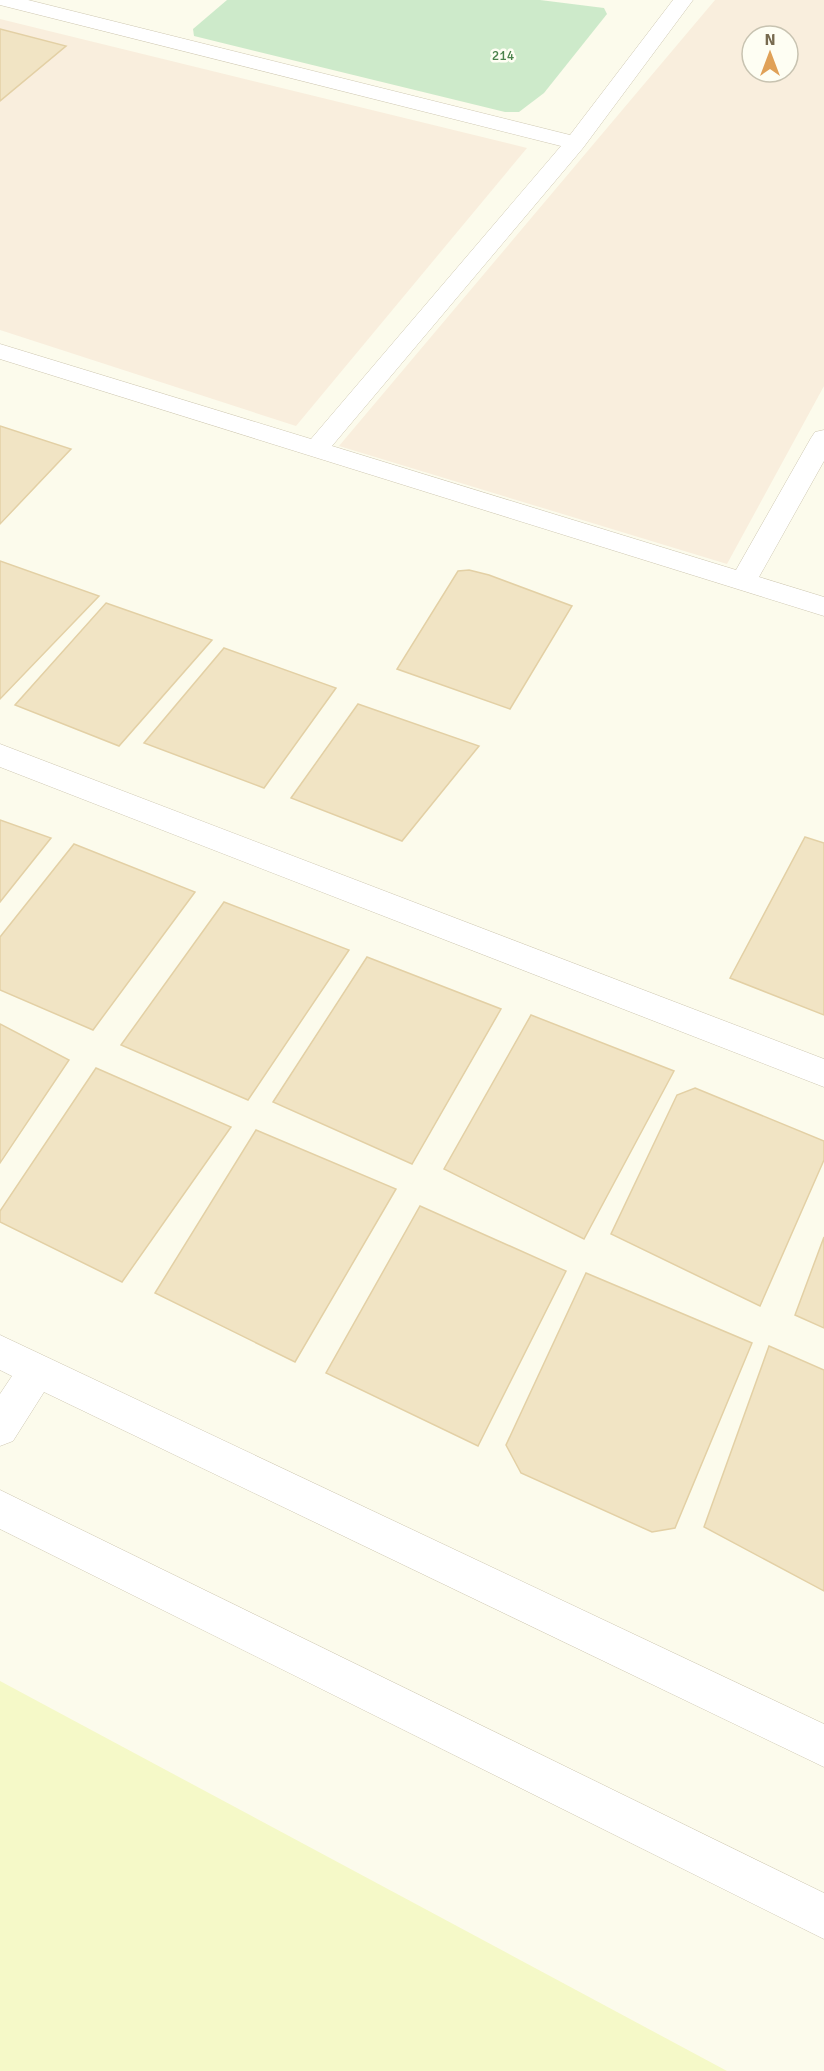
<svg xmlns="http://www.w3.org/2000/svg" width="824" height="2071" font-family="Signika,sans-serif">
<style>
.commercial{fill:#f9eedd;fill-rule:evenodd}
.green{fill:#cdeaca}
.sand{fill:#f5f9c8}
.building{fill:#f1e4c4;stroke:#e3d0a5;stroke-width:1.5}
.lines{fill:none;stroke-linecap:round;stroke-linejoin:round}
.minor-casing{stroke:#cec7b1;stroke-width:1}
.minor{fill:#fff;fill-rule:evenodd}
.labels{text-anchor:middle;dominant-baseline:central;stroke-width:5;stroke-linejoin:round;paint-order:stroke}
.far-park-label{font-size:14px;fill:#4a824b;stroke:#fefef3}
</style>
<rect width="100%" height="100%" fill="#fcfbec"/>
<!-- commercial -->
<g class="commercial">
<path d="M715,0H824V386L727,564L339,446ZM752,36H788V72H752Z"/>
<polygon points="0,19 527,148 296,426 0,330"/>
</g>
<!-- green -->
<polygon class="green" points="227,0 540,0 604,8 607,14 544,93 519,112 505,112 194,36 193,29"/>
<!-- sand -->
<polygon class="sand" points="0,1681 727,2071 0,2071"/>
<!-- building -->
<g class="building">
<polygon points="0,29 66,46 0,101"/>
<polygon points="0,426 71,449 0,524"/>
<polygon points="0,561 99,596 0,699"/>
<polygon points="469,570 489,575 572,606 510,709 397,669 458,571"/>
<polygon points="106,603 212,640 119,746 15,705"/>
<polygon points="224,648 336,688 264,788 144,743"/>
<polygon points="358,704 479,746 402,841 291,798"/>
<polygon points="0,820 51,838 0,902"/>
<polygon points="805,837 824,843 824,1015 730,978"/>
<polygon points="74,844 195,892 93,1030 0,990 0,937"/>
<polygon points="224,902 349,950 248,1100 121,1045"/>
<polygon points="367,957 501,1009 412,1164 273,1102"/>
<polygon points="531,1015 674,1071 584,1239 444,1169"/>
<polygon points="0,1024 69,1060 0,1163"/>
<polygon points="96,1068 231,1127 122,1282 0,1222 0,1211"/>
<polygon points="695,1088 824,1141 824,1160 760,1306 611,1234 677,1095"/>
<polygon points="256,1130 396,1189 295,1362 155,1293"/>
<polygon points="420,1206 566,1271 478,1446 326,1373"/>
<polygon points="824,1237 824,1328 795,1315"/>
<polygon points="586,1273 752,1343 675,1528 652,1532 521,1473 506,1445"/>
<polygon points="769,1346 824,1370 824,1591 704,1527"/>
</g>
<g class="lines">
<defs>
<g id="minor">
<polygon points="0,0 28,0 570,135 673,0 693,0 583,148 332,446 736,570 811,438 815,432 824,430 824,461 759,577 824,597 824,616 0,359 0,344 311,439 561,146 0,5"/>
<polygon points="0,744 824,1059 824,1087 0,767"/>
<polygon points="0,1335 824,1724 824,1767 44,1392 13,1441 0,1446 0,1394 12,1376 0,1370"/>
<polygon points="0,1490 824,1893 824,1939 0,1529"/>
</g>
</defs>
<!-- minor casing -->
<use href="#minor" class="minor-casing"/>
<!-- minor -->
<use href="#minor" class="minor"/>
</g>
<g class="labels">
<!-- far-park labels -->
<g class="far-park-label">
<text x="503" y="55">214</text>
</g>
</g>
<!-- north arrow -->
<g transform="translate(770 54)"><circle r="28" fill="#fefef3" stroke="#c8c3b1" stroke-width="1.5"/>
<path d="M0-4.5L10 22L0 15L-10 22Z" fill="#e0a157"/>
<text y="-9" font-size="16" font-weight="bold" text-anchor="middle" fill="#776a4f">N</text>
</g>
</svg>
